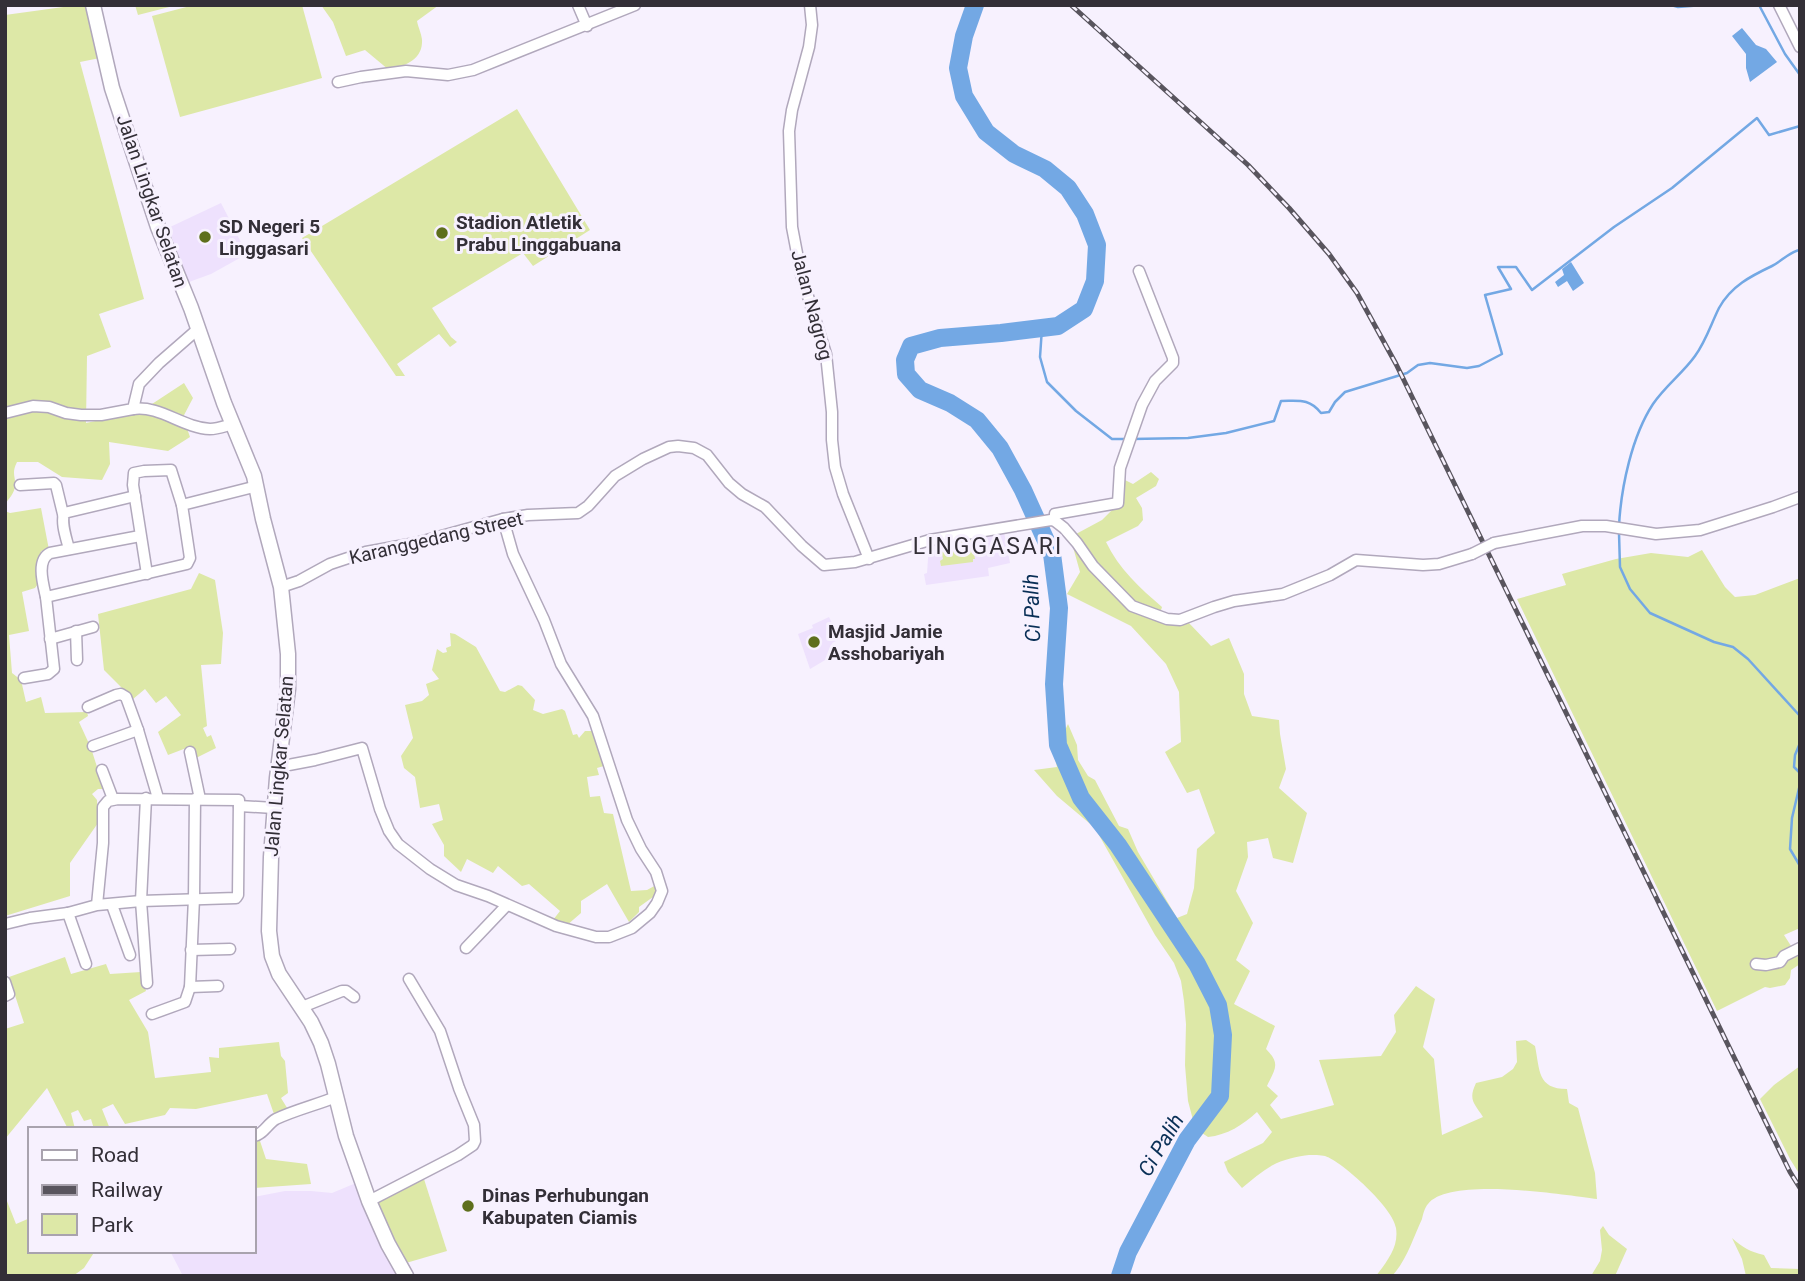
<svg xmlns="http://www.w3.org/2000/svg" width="1805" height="1281" font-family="Roboto,sans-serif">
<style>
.built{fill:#eee1fd}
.green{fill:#dde8a7}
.water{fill:#73a8e4}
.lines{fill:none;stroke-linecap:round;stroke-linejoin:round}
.stream{stroke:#73a8e4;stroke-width:2.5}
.river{stroke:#73a8e4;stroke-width:18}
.minor-casing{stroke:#b1a8bc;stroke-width:13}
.tertiary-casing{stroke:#b1a8bc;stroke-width:17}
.minor{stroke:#fff;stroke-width:10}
.tertiary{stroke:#fff;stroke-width:14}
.rail-casing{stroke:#59555e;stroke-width:5}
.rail{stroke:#f7f1fe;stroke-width:2.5;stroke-dasharray:8;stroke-linecap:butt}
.minor-bridge-casing{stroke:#b1a8bc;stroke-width:13;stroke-linecap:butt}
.minor-bridge{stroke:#fff;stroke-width:10}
.poi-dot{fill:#5e6f1c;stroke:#f7f1fe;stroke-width:2.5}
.labels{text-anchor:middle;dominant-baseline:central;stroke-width:6;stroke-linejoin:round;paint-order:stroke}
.street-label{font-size:19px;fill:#332f37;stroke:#f7f1fe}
.poi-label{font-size:19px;font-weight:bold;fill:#332f37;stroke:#f7f1fe;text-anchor:start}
.water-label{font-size:21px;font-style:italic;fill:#092f56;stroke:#f7f1fe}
.quarter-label{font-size:23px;letter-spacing:2px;fill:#332f37;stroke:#f7f1fe}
</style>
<rect width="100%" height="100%" fill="#f7f1fe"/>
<!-- built -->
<g class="built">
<polygon points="221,203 247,254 211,274 189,282 168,228"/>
<polygon points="1004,532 1010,563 988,568 989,576 926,585 924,574 927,573 929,545"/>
<polygon points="829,617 840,639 832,643 837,653 810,669 798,634 813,628 812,625"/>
<polygon points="356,1183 400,1276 183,1276 170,1251 254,1251 254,1197 285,1191 311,1191 332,1193"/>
</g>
<!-- green -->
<g class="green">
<path d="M78,5H86L100,58L80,62L144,299L99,314L111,347L87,356L86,423L128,414L152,404L184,383L193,398L183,417L190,437L168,451L109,442L110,464L102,480L62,477L38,462H17C11,474 16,476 15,487C14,493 9,499 5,504V15Z"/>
<polygon points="135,5 177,5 138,15"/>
<polygon points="194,5 302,5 322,78 180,117 152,16"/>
<path d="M321,5H439L417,21C418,27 423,37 422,43C421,61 403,66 389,70L365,50L346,56L333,22Z"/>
<polygon points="517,109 590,230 533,266 523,253 432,308 451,337 457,342 450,347 439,334 397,364 405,376 396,376 302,238"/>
<path d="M1151,472L1159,479L1156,486L1136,498L1142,508L1143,520L1138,526L1106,542C1119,569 1140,588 1162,607L1158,620L1188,622L1211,646L1229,638L1244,674V694L1252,716L1279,720L1280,734L1286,769L1279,788L1307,813L1293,863L1273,858L1268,838L1247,842L1248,857L1236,891L1253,923L1236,960L1250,971L1234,1004L1275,1026L1266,1049C1281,1064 1275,1069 1267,1086L1278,1096L1270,1105L1281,1119L1334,1105L1319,1060L1381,1056L1396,1032L1394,1015L1416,986L1435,999L1423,1047L1434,1059L1442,1135L1483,1117C1474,1103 1468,1100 1476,1083L1502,1077L1513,1069L1517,1062L1516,1041L1526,1040L1535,1046C1540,1070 1537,1089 1567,1089L1569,1103L1578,1108L1595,1173L1597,1199C1565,1195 1449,1176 1428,1204C1425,1207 1423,1214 1422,1219C1413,1238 1407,1260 1392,1276H1376C1387,1261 1399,1247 1396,1228C1394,1209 1343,1162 1325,1156C1321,1155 1313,1155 1309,1155C1299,1156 1281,1160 1273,1165C1262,1171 1252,1180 1242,1188L1228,1172L1224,1162L1263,1143L1272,1132L1257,1112C1243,1125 1227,1135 1208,1137L1199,1131L1193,1120L1188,1101L1185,1065L1186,1024L1184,1001L1181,981L1174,963L1155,935L1095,828L1057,796L1034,770L1057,767L1054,753L1068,724L1077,745L1078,760L1088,776L1095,780L1119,826L1128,829L1138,852L1177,918L1187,914L1194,888L1197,849L1215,833L1199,789L1187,793L1165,752L1181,742L1179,692L1166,664L1131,626L1067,594L1080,572L1073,547L1076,534L1102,520L1113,509L1121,478L1133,484Z"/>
<polygon points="41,508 49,550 41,551 40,581 35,588 22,592 29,631 9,635 12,673 21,680 26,702 41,697 45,713 87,712 88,716 79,722 91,748 104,789 98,789 92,794 97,800 98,823 70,863 70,896 5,916 5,511 10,513"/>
<polygon points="971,537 975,559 973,559 973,562 941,566 940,561 943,559 942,554 939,555 937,543"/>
<polygon points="1702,550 1725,587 1735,597 1755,595 1800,578 1800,928 1784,935 1800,960 1800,964 1791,970 1790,978 1785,985 1770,988 1765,987 1717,1011 1517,599 1566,585 1562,574 1616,559 1651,553 1688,557"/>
<polygon points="199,573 215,580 223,633 221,664 201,665 207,726 203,728 207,737 211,735 216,748 196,758 189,747 168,755 158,732 181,715 166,696 156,703 145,689 133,699 104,670 98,614 191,589"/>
<polygon points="450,633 455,634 476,647 500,691 505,692 518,685 522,686 535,700 533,710 543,714 562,709 565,711 573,735 577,734 579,738 585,731 596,731 607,765 597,768 599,775 587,777 590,797 600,796 604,813 613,814 631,891 647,890 658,884 660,892 639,907 639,912 629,922 607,884 581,901 581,913 566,926 553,920 560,911 529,884 522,886 498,866 493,873 467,859 461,872 444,856 444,845 432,824 443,820 439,804 420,808 415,777 404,768 401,756 413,738 405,705 422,701 429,695 426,684 439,679 432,670 437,649 443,653 447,652 446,648 451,646"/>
<polygon points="65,957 71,974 106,964 110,974 141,972 146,991 129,1000 148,1032 155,1078 211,1072 209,1057 219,1058 219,1048 279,1042 281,1056 285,1061 288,1093 281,1098 289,1111 275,1117 267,1094 196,1109 170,1108 165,1115 125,1124 113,1104 102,1109 110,1129 94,1129 91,1119 84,1121 78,1110 71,1113 75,1129 68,1129 47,1088 5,1139 5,1029 24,1023 9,977"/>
<polygon points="1800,1066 1800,1175 1790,1159 1760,1099 1774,1085"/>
<polygon points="259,1138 266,1159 307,1164 311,1184 254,1188 254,1139"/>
<polygon points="423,1176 447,1251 406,1263 399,1259 376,1202"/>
<polygon points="5,1196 16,1224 30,1218 30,1251 95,1251 84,1268 73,1276 5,1276"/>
<polygon points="1603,1226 1609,1235 1627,1249 1615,1276 1591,1276 1600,1261 1602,1250 1600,1230"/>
<path d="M1732,1238C1742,1247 1750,1252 1764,1255L1771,1268L1800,1269V1276H1746L1742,1259Z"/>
</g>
<!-- water -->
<g class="water">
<polygon points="1742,28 1756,45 1766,49 1777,62 1750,82 1746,68 1746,54 1732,36"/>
<polygon points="1571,262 1584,283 1573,291 1567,281 1558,287 1555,282 1564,275 1562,269"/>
</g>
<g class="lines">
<!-- stream -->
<g class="stream">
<polyline points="1671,5 1678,7 1703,5"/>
<polyline points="1759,5 1785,54 1800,75"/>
<polyline points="1042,328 1040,357 1047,382 1076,411 1112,439 1126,439"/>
<path d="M1132,439L1188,438L1226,433L1274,421L1281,401C1299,401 1309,398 1321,413L1329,412L1335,402L1345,392L1407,373L1418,365L1430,363L1467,368L1479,366L1502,354L1485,295L1511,289L1498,267H1516L1532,290L1614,227L1672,188L1757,118L1769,135L1800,126"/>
<path d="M1619,526C1621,487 1632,436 1653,404C1665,386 1683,373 1695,356C1706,341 1711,324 1719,308C1731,286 1751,276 1772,266C1782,261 1789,252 1800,250"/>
<polyline points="1619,533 1620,567 1630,589 1650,613 1714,642 1733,647 1748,659 1800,716"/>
<polyline points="1800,743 1795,755 1794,767 1800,773"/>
<polyline points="1800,784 1792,818 1790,849 1800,866"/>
</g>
<!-- river -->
<polyline class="river" points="975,5 964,36 958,68 964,96 986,132 1014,154 1045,169 1068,188 1085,214 1097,245 1095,281 1084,309 1058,326 1001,333 940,338 911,346 905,360 906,374 920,390 950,403 977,420 1000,448 1023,490 1052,554 1059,608 1054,684 1058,745 1081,798 1118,845 1197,964 1218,1005 1223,1035 1220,1096 1187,1140 1128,1252 1120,1276"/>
<defs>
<g id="minor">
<polyline points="578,5 587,26"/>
<polyline points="810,5 812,25 809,47 792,110 789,131 792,227 801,274 826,354 832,412 832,440 835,467 843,494 869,559"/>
<polyline points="1779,5 1800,47"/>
<polyline points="338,82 361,77 406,71 448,75 473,70 635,5"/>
<path d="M133,409C160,405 183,428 210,429C218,429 225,426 233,424"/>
<polyline points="5,413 33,406 49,407 66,413 81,415 101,415 133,409 139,384 159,363 198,329"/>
<polyline points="20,485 54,483 56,485 63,514"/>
<polyline points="1055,521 1055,514 1118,503 1120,468 1142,405 1155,381 1173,363 1173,358 1139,271"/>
<polyline points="1494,543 1582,526 1606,526 1656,534 1700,530 1773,507 1800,497"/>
<path d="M69,549C66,537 61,524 64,513L135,496"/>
<polyline points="147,574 133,485 134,473 144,471 171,470 182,505"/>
<polyline points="281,587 299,581 330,564 366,552 416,543 503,519 528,515 578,513 588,506 615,476 643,459 669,447 678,446 694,448 707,455 729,483 742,494 765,507 802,546 824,565 855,562 930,540 1051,520 1055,521 1064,528 1077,543 1093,566 1132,606 1167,619 1180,620 1214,607 1234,601 1283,594 1330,575 1356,560 1423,565 1439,564 1472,554"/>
<path d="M46,597C43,584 36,560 50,553L140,536"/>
<polyline points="76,631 77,660"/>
<polyline points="50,639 93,627"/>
<polyline points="24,678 48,674 54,669 46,597 187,564 190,558 182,505 257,486"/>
<polyline points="88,707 116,695 121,694 126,697 138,730 158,798"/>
<polyline points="93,746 138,730"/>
<polyline points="190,752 200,799"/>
<polyline points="278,767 315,760 362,748 380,809 389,831 398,844 430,869 456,885 488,896 556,926 596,937 609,937 632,928 650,913 657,903 662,891 656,872 641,849 627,820 593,716 561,664 544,620 513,554 503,519"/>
<polyline points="102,770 113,799"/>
<polyline points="146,798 141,901 147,983"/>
<polyline points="239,806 274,808"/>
<polyline points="112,905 130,955"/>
<polyline points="68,913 86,964"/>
<polyline points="5,924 30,918 68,913 97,905 141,901 236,898 238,895 239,800 118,799 108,801 103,807 103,843 97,905"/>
<polyline points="466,948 507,905"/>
<polyline points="191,950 230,949"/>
<polyline points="1756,964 1766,965 1780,962 1784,956 1800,948"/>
<polyline points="5,982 9,994 5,996"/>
<polyline points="190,987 218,986"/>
<polyline points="302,1007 342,991 346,991 354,997"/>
<polyline points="152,1014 185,1002 190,987 194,898 195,799"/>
<path d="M254,1136C264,1134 267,1124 276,1119C295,1110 316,1105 336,1097"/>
<polyline points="369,1201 458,1155 473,1145 475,1141 474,1125 459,1088 440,1031 409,979"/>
</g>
<polyline id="tertiary" points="93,5 112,88 158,227 191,308 224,403 254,476 263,519 281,587 288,654 288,689 277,778 271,857 269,931 272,956 279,974 311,1022 321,1043 328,1064 346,1136 369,1201 388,1244 406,1276"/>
</defs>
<!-- minor casing -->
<use href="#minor" class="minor-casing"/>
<!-- tertiary casing -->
<use href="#tertiary" class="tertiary-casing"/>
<!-- minor -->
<use href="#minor" class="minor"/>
<!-- tertiary -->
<use href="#tertiary" class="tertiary"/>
<defs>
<polyline id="rail" points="1071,5 1248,165 1289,208 1329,254 1357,293 1396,364 1790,1172 1800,1188"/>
</defs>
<!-- rail casing -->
<use href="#rail" class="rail-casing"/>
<!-- rail -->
<use href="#rail" class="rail"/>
<defs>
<polyline id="minor-bridge" points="1472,554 1494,543"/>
</defs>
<!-- minor-bridge casing -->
<use href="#minor-bridge" class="minor-bridge-casing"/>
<!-- minor-bridge -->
<use href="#minor-bridge" class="minor-bridge"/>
</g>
<!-- markers -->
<g class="poi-dot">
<circle cx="442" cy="233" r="7"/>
<circle cx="205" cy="237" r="7"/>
<circle cx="814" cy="642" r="7"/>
<circle cx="468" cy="1206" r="7"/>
</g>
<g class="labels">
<!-- street labels -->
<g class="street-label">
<text transform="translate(152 201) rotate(71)">Jalan Lingkar Selatan</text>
<text transform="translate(812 305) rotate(75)">Jalan Nagrog</text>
<text transform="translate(436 538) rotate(-13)">Karanggedang Street</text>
<text transform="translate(279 766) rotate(-85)">Jalan Lingkar Selatan</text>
</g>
<!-- poi labels -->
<g class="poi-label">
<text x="456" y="222">Stadion Atletik<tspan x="456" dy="22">Prabu Linggabuana</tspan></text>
<text x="219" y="226">SD Negeri 5<tspan x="219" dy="22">Linggasari</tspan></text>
<text x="828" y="631">Masjid Jamie<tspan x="828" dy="22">Asshobariyah</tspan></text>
<text x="482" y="1195">Dinas Perhubungan<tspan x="482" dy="22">Kabupaten Ciamis</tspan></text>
</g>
<!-- water labels -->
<g class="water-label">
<text transform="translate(1032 608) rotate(-92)">Ci Palih</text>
<text transform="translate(1161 1145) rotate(-59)">Ci Palih</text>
</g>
<!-- quarter labels -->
<g class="quarter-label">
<text x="988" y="546">LINGGASARI</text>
</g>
</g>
<!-- border -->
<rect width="1805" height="1281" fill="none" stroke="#332f37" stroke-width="14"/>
<!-- legend -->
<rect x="28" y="1127" width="228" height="126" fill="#f7f1fe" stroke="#a9a3ae" stroke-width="2"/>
<rect x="42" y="1150" width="35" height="10" fill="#ffffff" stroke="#a9a3ae" stroke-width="2"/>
<text x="91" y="1162" font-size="21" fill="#332f37">Road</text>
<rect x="42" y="1185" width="35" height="10" fill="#59555e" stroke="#a9a3ae" stroke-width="2"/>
<text x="91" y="1197" font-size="21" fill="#332f37">Railway</text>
<rect x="42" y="1214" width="35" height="21" fill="#dde8a7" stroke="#a9a3ae" stroke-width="2"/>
<text x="91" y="1232" font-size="21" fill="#332f37">Park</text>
</svg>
